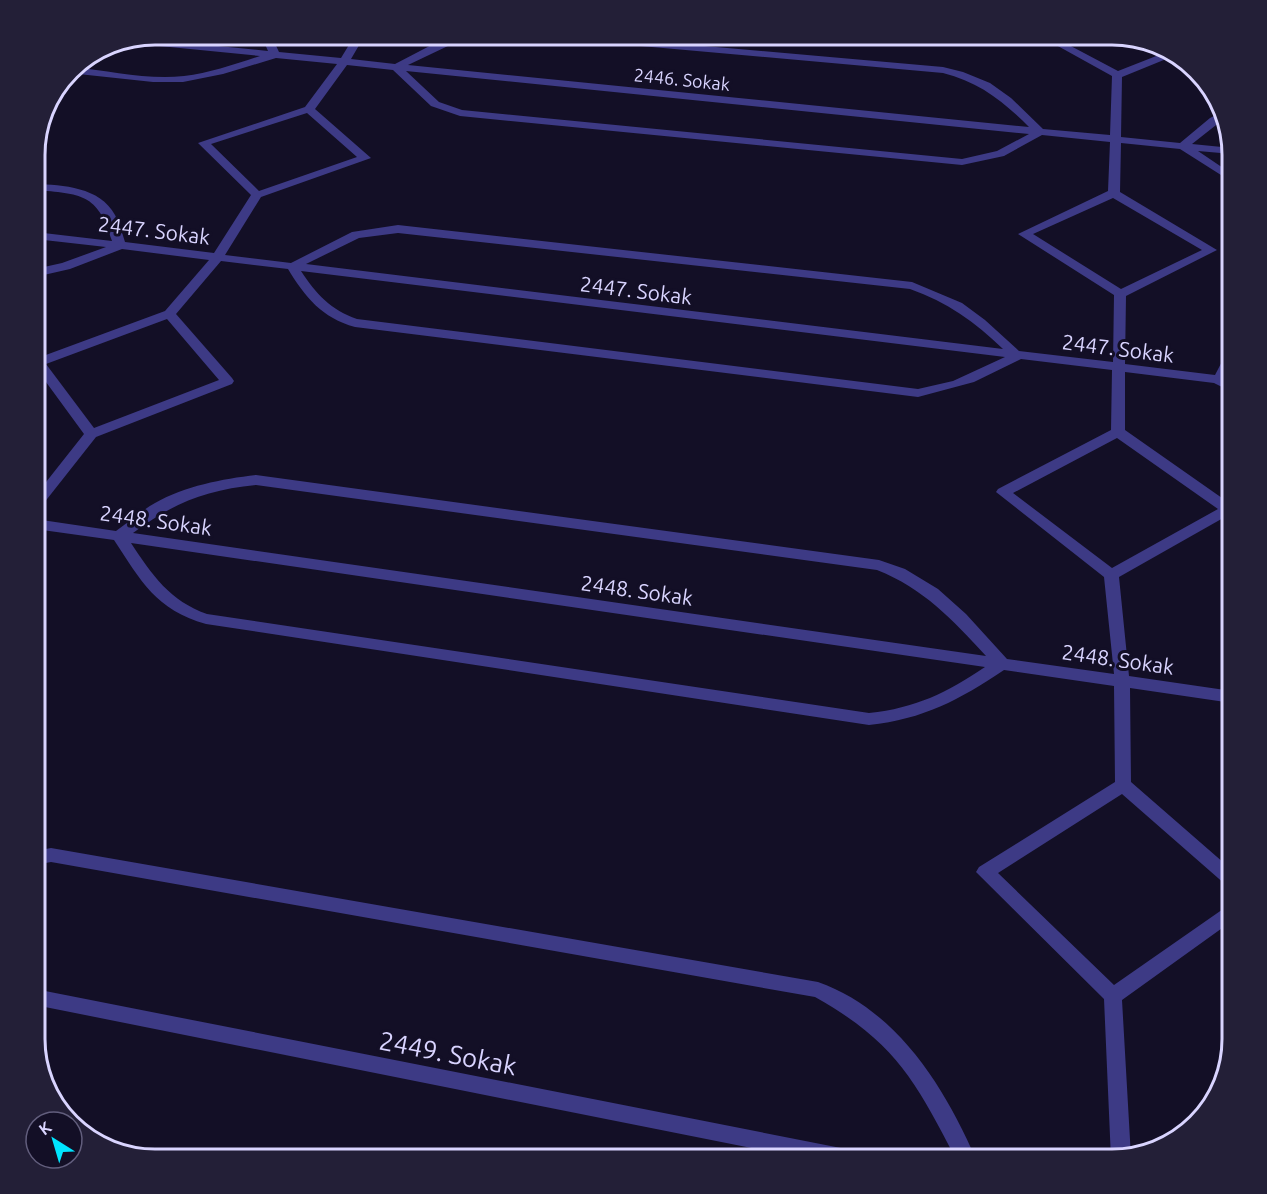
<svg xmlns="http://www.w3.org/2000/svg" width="1267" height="1194" font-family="Ubuntu,sans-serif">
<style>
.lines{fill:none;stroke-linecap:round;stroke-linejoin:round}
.minor{fill:#3d3a85;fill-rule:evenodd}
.labels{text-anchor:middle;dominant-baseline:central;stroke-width:6;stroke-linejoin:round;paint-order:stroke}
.far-street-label{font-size:18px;fill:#d9d4ff;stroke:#130f26}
.street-label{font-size:21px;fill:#d9d4ff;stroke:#130f26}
.near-street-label{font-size:26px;fill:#d9d4ff;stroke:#130f26}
.rim{fill:none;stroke:#d9d4ff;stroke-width:3}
</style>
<rect width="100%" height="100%" fill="#130f26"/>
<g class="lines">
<!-- minor -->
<g class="minor">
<path d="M261,35H271L279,52L341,58L355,35H365L351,59L395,64L443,39L457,35H471L408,65L1029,127C1003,101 979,82 943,73L551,38L546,35H580L943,67L963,72L990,83L1011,98L1043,129L1110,135L1112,76L1038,35H1050L1118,71L1169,51L1176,55L1122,77L1121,137L1180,143L1210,118L1224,111L1225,118L1192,144L1232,148V154L1198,151L1232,174V182L1180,149L1121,143L1120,192L1217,250L1126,296L1125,364L1215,375L1227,352L1232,351V367L1227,376L1232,377V385L1226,389L1214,383L1125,372V430L1232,505V513L1119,577L1129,676L1232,691V703L1130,688L1131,782L1232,870V887L1226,885L1122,794L998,873L1114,985L1226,907L1232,905V921L1122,1000L1131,1157L1111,1159L1104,999L976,872L979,867L1115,782L1114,686L1004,670C959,700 924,719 869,725L206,624C156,610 141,581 114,540L35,529V519L116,531C129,522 141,511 155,503C185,486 222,479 256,475L879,560L905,569L938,589L966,614L1007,659L1114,674L1104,577L996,492L998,489L1111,430L1112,370L1021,359L974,382L918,397L355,327C322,318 305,297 288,269L221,261L176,314L232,378L234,381L232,384L96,437L40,508L35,510V496L84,434L35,367V359L165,311L209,260L122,249L70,269L35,277V269L62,263L106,247L35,239V232L112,241C98,193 81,194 35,190V184C63,185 100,187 115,215C120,224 122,233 125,242L214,253L251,195L198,143L305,107L337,64L276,58L223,74L183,82H153L69,73L74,67C109,71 148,80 184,76C210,73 235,64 260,56L129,43L124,41L138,38L268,51ZM347,65L393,70L431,106L460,116L962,165L1004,156L1042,135L1110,142L1108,191L1018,234L1114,295L1113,362L1019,351L985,320L962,303L912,282L398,225L352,232L291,263L225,255L261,197L371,158L315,109ZM406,71L1029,134L997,151L962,159L462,110L439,102ZM307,113L357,157L259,191L211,144ZM1113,198L1202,250L1121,289L1033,234ZM398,233L910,289C947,302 975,322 1003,349L306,264L359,238ZM301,271L1005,357L953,381L918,389L357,319C331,310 316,294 301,271ZM167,319L219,380L94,428L46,364ZM1117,438L1218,509L1112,568L1013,493ZM256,485L877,570C923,588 953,620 986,656L133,533C173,503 206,490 256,485ZM131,543L985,667C946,693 916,708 869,713L207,614C170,601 152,575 131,543Z"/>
<path d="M51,848L818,982C897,1010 944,1086 976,1159H956C915,1080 895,1042 815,997L51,862L35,865V851Z"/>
<polygon points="35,989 851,1150 858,1152 861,1159 806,1159 35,1005"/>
<polygon points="136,1147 163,1152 166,1159 155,1160 127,1154 129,1149"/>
</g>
</g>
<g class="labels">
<!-- far-street labels -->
<g class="far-street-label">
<text transform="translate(682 79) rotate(6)">2446. Sokak</text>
</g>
<!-- street labels -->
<g class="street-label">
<text transform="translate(154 230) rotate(7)">2447. Sokak</text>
<text transform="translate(636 290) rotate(7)">2447. Sokak</text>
<text transform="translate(1118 348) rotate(7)">2447. Sokak</text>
<text transform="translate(156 520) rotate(8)">2448. Sokak</text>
<text transform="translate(637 590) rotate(8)">2448. Sokak</text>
<text transform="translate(1118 659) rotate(8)">2448. Sokak</text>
</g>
<!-- near-street labels -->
<g class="near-street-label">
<text transform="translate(448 1053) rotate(11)">2449. Sokak</text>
</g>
</g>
<!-- crop -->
<path d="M0 0H1267V1194H0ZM155 45H1112A110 110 0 0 1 1222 155V1039A110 110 0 0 1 1112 1149H155A110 110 0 0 1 45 1039V155A110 110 0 0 1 155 45Z" fill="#231f37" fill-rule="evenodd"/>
<path class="rim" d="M155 45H1112A110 110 0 0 1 1222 155V1039A110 110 0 0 1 1112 1149H155A110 110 0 0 1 45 1039V155A110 110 0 0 1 155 45Z"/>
<!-- north arrow -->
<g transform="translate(54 1140) rotate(323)"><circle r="28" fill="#130f26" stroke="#625e7d" stroke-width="1.5"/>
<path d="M0-4.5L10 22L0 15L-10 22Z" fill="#00e5ff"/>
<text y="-9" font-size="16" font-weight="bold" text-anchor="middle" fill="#d9d4ff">K</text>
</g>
</svg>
